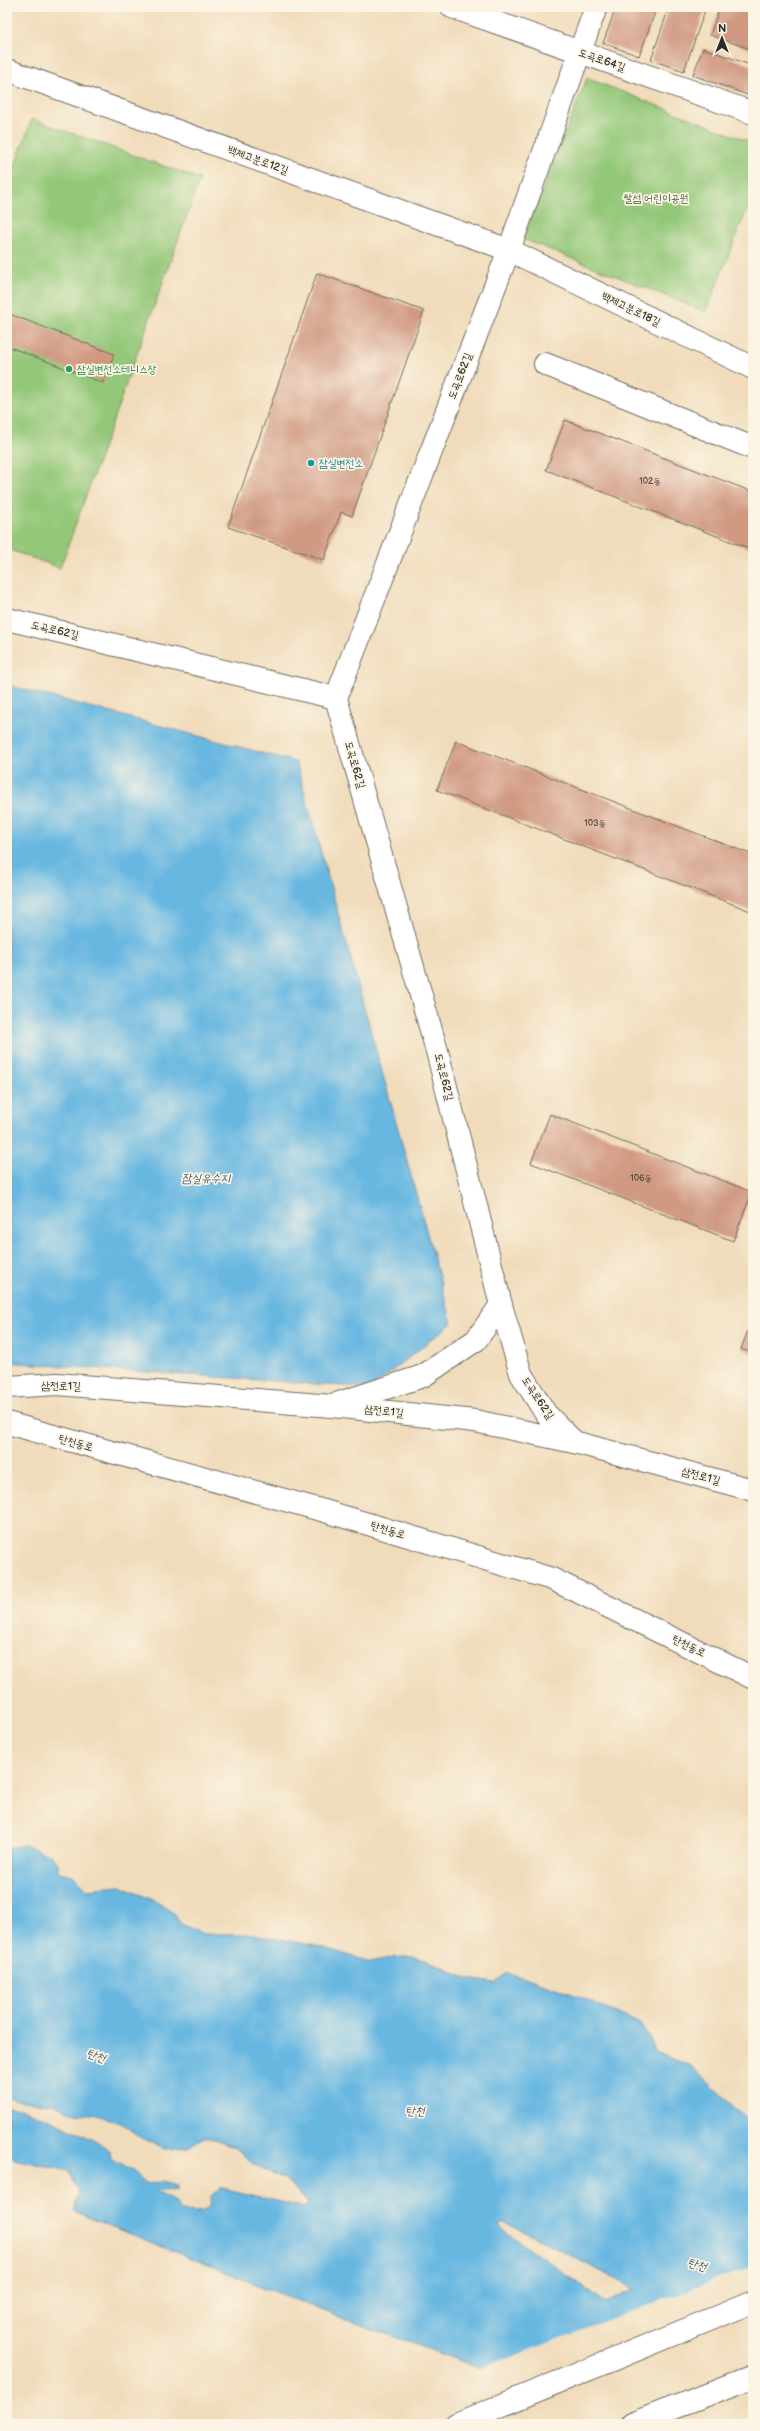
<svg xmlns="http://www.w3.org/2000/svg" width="760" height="2431" font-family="'Balsamiq Sans','Poor Story',sans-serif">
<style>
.green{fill:#94c879;stroke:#607a52}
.water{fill:#67b7e1;stroke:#497186;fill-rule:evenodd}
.pier{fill:#f0dcbb}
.building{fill:#d09982}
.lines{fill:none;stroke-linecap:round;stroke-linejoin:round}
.minor-casing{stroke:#70695d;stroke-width:24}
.major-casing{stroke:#70695d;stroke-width:24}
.minor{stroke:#fff;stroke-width:22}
.major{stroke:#fff;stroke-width:22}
.leisure-dot{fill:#2e9e5b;stroke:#fcf5e5;stroke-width:1.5}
.culture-dot{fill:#0f9aa8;stroke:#fcf5e5;stroke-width:1.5}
.labels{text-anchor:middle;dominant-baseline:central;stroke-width:3.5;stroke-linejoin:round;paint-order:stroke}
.number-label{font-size:9px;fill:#544641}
.street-label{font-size:11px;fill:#2b2b2b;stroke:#fcf5e5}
.park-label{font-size:11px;fill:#4a5a42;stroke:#fcf5e5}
.leisure-label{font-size:11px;fill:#27864d;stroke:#fcf5e5;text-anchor:start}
.culture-label{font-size:11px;fill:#0d838f;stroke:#fcf5e5;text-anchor:start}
.water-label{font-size:12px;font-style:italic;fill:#405c6b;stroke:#fcf5e5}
</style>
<rect width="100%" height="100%" fill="#fcf5e5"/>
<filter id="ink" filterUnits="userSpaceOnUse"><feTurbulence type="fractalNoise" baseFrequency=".025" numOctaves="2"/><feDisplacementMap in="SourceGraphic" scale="8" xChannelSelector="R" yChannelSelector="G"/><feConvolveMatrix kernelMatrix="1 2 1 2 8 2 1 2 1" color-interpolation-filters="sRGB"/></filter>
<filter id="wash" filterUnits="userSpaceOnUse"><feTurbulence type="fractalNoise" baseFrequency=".012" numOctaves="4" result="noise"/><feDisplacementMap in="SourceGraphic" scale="16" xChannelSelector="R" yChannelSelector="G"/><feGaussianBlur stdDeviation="0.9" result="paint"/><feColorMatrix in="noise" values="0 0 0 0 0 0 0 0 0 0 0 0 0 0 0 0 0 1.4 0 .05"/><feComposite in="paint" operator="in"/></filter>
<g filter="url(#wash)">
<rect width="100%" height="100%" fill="#f0dcbb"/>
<!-- green -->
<g class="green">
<polygon points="587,78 753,143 753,194 706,312 523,239"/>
<polygon points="32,119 200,179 60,568 7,549 7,188"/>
</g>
<!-- water -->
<g class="water">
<polygon points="7,685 296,762 452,1323 371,1388 7,1362"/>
<path d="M24,1845L51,1855L58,1863V1872L73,1875L86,1889L121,1886L155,1901L175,1914L181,1924L203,1934H252L321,1947L371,1962L389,1958L406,1957L424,1960L440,1965L468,1979L495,1983L507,1974L530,1979L586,1999L640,2024L650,2037L654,2052L691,2066L753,2125V2424H636L328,2313L75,2212L79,2193L69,2171L14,2159L7,2155V2107C35,2109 86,2135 110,2150L111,2159L134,2172L146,2183L162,2182L178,2186V2189L155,2192L177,2203L181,2211L202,2212L209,2207L211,2196L223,2188L305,2208L308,2203L285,2179L253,2164L236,2148L205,2136L188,2147L164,2149L141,2138L121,2123L95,2114L70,2113L53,2104L23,2102L7,2096V1848ZM505,2222L635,2289L606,2303L503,2230L500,2224Z"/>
</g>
<!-- pier -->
<polygon class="pier" points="753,2266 753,2424 630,2424 479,2369"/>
<g id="blocks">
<!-- building -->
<g class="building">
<polygon points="616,7 657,7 639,56 603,43"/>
<polygon points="669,7 695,7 705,10 684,71 651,60"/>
<polygon points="720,7 732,7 753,14 753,50 710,35"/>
<polygon points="703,48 753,66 753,97 693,75"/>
<polygon points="317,273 424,311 352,516 341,512 324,560 228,527"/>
<polygon points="7,313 114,354 103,383 7,346"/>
<polygon points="565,420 753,492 753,550 546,470"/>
<polygon points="456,741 753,855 753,912 437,790"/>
<polygon points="550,1114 752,1192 733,1241 531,1163"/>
<polygon points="753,1317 753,1353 741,1349"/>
</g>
</g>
</g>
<g filter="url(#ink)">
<use href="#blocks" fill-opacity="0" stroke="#70695d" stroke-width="1"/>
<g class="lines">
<defs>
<g id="minor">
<polyline points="452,7 753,113"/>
<polyline points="7,70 509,250 753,368"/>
<polyline points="545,364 753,448"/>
<polyline points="7,619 336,698 437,1051 501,1305 521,1374 546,1414 574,1442"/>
<polyline points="336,698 509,250 596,7"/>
<polyline points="7,1387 57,1384 332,1406 475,1421 574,1442 753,1490"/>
<polyline points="339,1403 423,1376 476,1340 501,1305"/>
<polyline points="7,1423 328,1512 552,1579 753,1678"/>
</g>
<g id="major">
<polyline points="456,2424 753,2302"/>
<polyline points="631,2424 753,2377"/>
</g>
</defs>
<!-- minor casing -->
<use href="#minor" class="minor-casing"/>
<!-- major casing -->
<use href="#major" class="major-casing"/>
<!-- minor -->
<use href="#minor" class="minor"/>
<!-- major -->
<use href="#major" class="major"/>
</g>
</g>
<!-- markers -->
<circle class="leisure-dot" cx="69" cy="369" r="4"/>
<circle class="culture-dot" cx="311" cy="463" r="4"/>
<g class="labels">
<!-- number labels -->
<g class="number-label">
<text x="650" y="481">102동</text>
<text x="595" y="823">103동</text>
<text x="641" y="1178">106동</text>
</g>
<!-- street labels -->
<g class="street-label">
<text transform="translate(602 60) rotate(19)">도곡로64길</text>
<text transform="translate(258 160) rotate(20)">백제고분로12길</text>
<text transform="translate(631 309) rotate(26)">백제고분로18길</text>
<text transform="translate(460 376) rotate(-69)">도곡로62길</text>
<text transform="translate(55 630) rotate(13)">도곡로62길</text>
<text transform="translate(355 765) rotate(74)">도곡로62길</text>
<text transform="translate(444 1077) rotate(76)">도곡로62길</text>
<text transform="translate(61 1386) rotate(1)">삼전로1길</text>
<text transform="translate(538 1398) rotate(56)">도곡로62길</text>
<text transform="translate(384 1411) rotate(6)">삼전로1길</text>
<text transform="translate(76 1443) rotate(16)">탄천동로</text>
<text transform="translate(701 1476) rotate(15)">삼전로1길</text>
<text transform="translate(388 1530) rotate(17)">탄천동로</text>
<text transform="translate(689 1646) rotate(26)">탄천동로</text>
</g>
<!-- park labels -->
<g class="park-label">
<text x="656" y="198">쌀섬 어린이공원</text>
</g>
<!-- leisure labels -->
<g class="leisure-label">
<text x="77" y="369">잠실변전소테니스장</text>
</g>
<!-- culture labels -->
<g class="culture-label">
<text x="319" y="463">잠실변전소</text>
</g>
<!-- water labels -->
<g class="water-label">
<text x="206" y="1178">잠실유수지</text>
<text transform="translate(96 2056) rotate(20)">탄천</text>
<text x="415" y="2111">탄천</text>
<text transform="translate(697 2265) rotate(16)">탄천</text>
</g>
</g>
<!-- margin -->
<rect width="760" height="2431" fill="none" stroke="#fcf5e5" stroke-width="24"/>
<!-- north arrow -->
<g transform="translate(722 38)" stroke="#fcf5e5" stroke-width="3" paint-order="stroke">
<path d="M0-3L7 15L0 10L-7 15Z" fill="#2b2b2b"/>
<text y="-6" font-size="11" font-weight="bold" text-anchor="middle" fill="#2b2b2b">N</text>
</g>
</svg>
